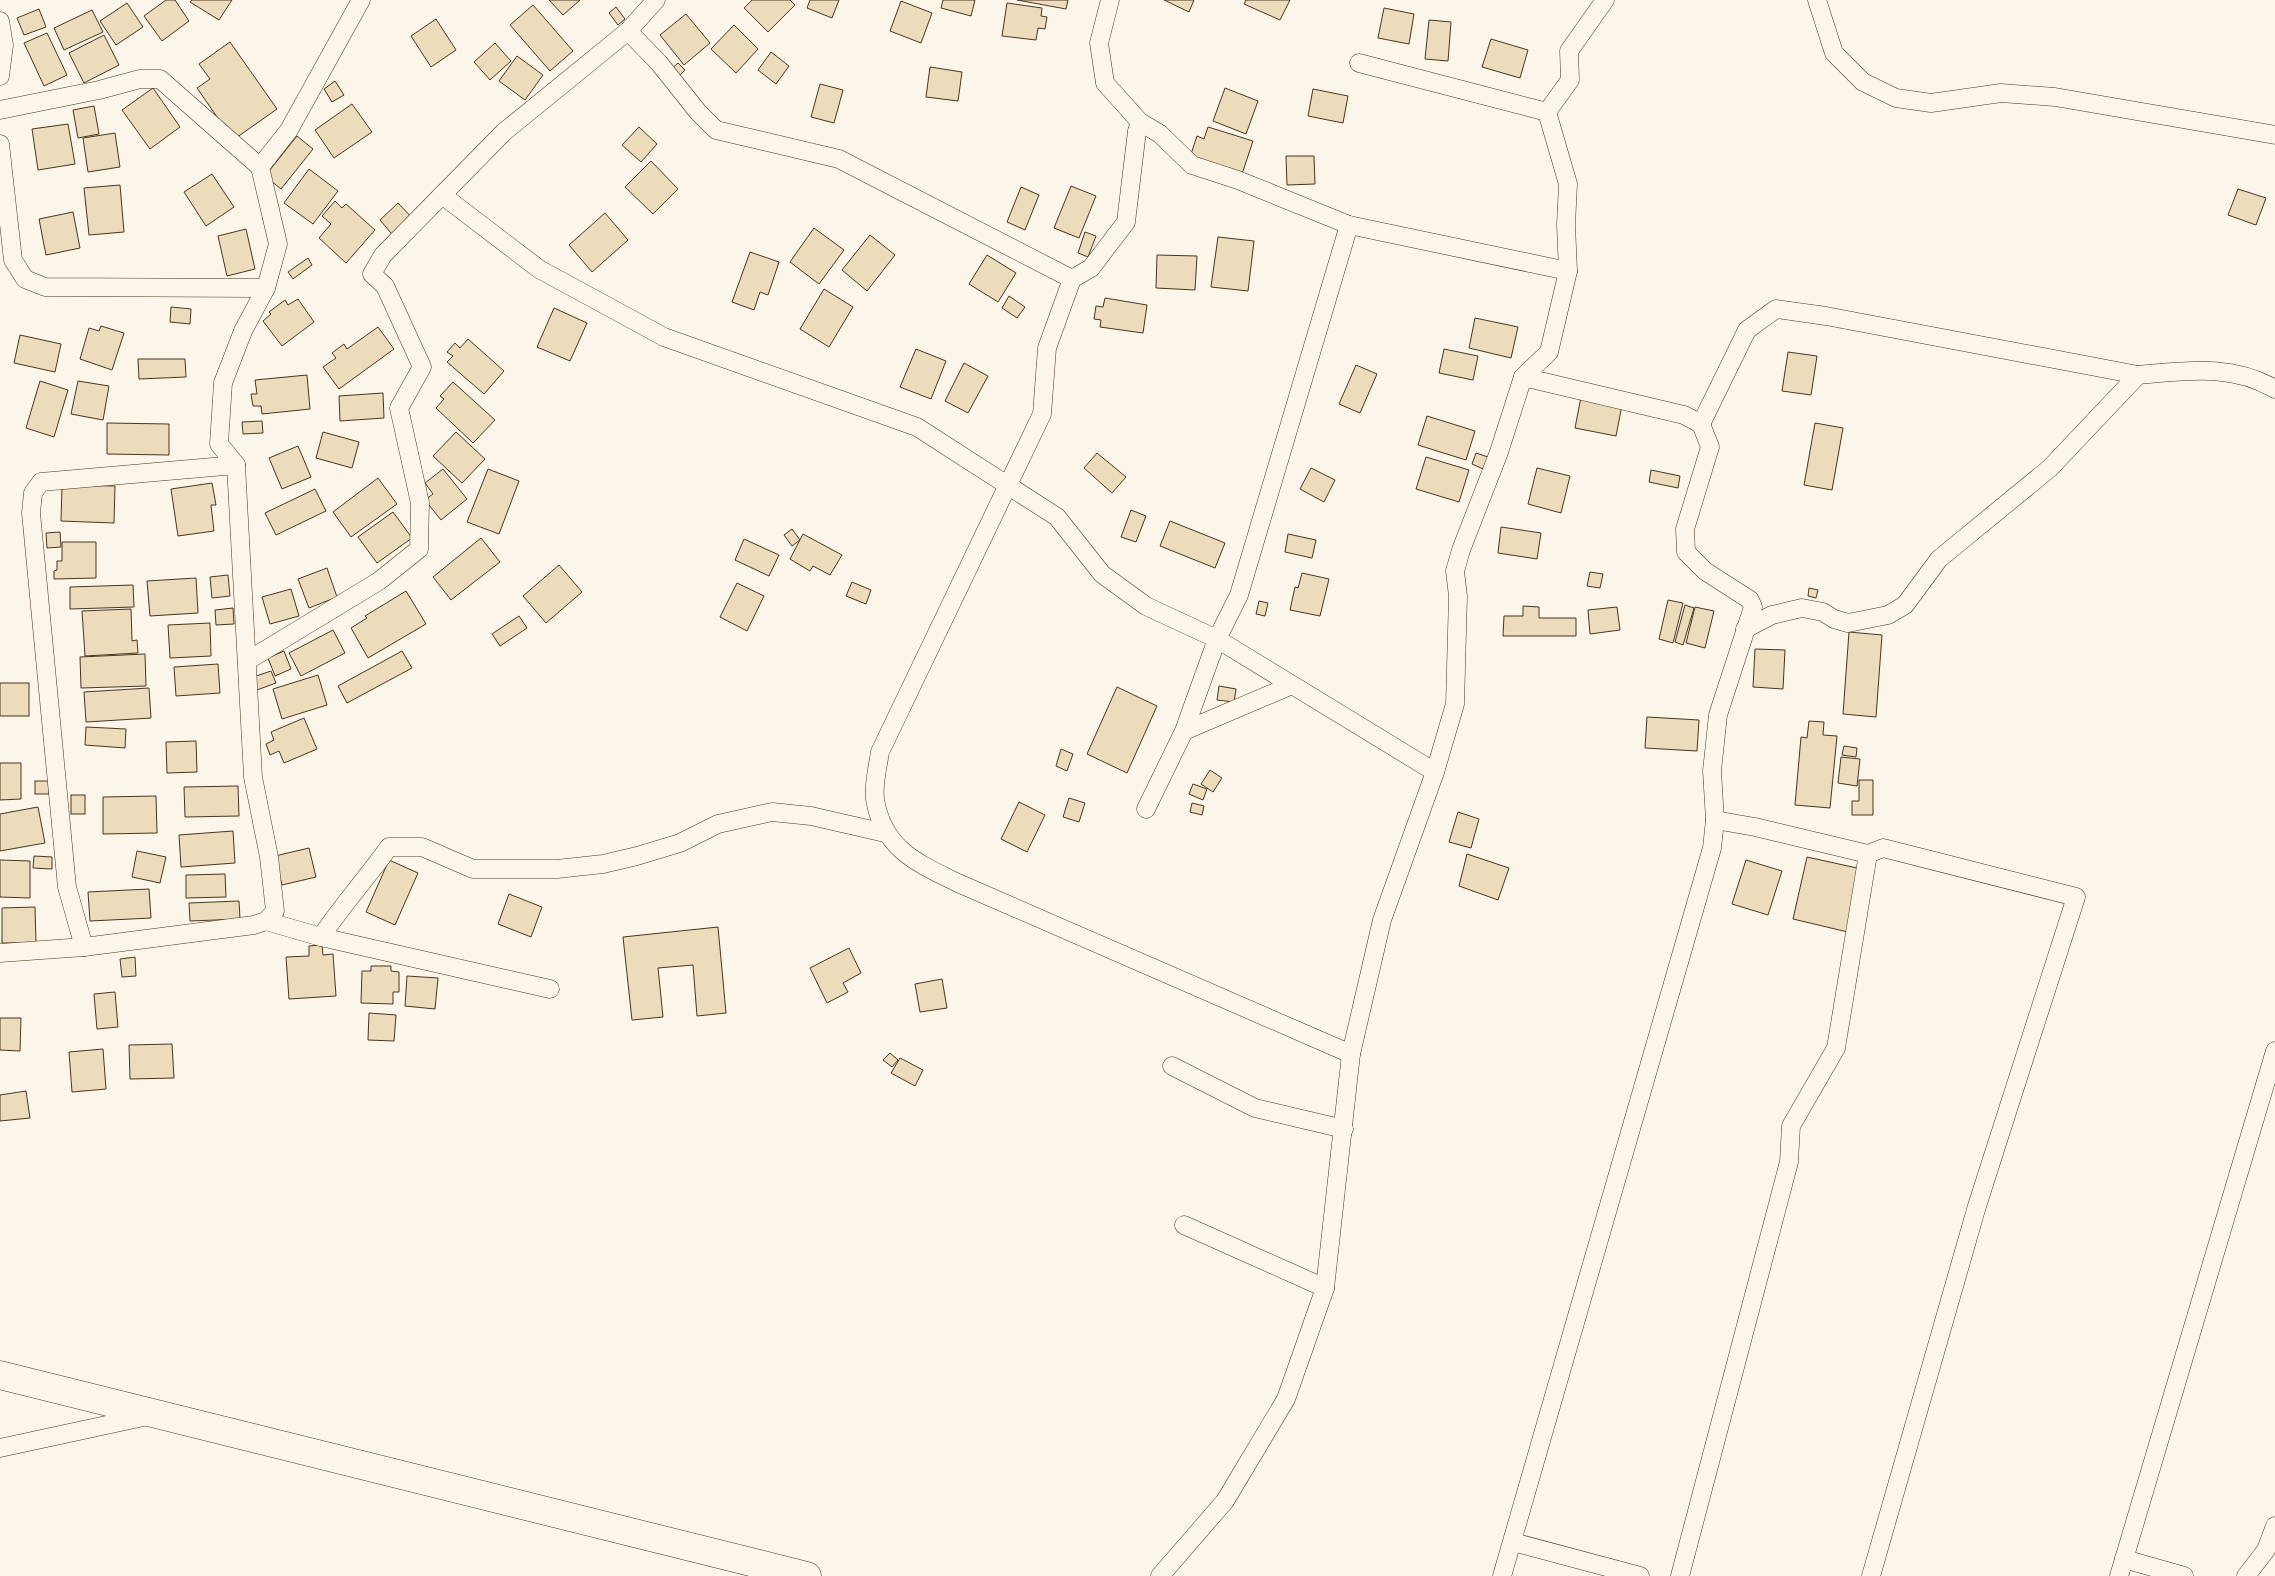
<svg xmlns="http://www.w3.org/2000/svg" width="2275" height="1576" font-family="'PT Sans',sans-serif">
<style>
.building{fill:#ecdcbc;stroke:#4a3520}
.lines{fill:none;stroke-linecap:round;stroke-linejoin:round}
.street-casing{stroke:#4a3520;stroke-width:19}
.primary-casing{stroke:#4a3520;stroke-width:29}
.street{stroke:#fbf6e9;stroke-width:18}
.primary{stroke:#fbf6e9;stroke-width:28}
</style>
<rect width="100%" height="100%" fill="#fbf6e9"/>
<!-- building -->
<g class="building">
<polygon points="166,0 175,0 189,21 162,41 144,16"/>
<polygon points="192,0 232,0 219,20 190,2"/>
<polygon points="549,0 580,0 563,15"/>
<polygon points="752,0 790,0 795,5 768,32 744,8"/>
<polygon points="810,0 839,0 832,18 807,8"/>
<polygon points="943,0 975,0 971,16 941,8"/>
<polygon points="1017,0 1068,0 1066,9"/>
<polygon points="1164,0 1194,0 1189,12"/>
<polygon points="1246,0 1290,0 1280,20 1244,4"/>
<polygon points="901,1 932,13 921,43 890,31"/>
<polygon points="127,3 143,27 116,45 100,21"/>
<polygon points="1007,3 1042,8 1041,16 1047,17 1045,29 1038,28 1036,40 1002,36"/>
<polygon points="533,5 573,51 550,71 510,25"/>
<polygon points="616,7 625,19 618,25 609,13"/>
<polygon points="1384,8 1414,14 1409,44 1378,38"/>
<polygon points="39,9 46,27 24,35 17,18"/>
<polygon points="92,10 103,32 64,50 54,28"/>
<polygon points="686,14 710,43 684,65 660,35"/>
<polygon points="436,19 456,50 431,67 411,36"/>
<polygon points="1429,20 1451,22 1448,61 1425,59"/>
<polygon points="734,25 758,49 736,73 711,49"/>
<polygon points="47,33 67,75 44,86 24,43"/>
<polygon points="104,35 119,65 84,83 69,53"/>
<polygon points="1491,39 1528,50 1520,78 1482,67"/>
<polygon points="230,42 277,109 233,140 197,88 210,79 199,64"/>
<polygon points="495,43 511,61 490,80 474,62"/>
<polygon points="771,52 789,66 776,84 758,70"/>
<polygon points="517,56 543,75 525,100 499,81"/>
<polygon points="678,63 685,70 677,78 670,70"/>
<polygon points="930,67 962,72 958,101 926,97"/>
<polygon points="335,81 344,95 332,102 324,89"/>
<polygon points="820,84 843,90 834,123 811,117"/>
<polygon points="153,88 180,127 150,149 122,110"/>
<polygon points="1225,88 1258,101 1246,134 1213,121"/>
<polygon points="1313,89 1348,96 1343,123 1308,116"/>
<polygon points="352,104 372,132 334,158 315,130"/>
<polygon points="94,106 99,134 78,138 73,110"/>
<polygon points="68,124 75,164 38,170 32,129"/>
<polygon points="639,127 657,144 641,162 622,145"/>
<polygon points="1208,127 1253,141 1242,174 1190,157 1197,136 1204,139"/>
<polygon points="115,133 120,167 88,172 83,138"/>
<polygon points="297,136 313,149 281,189 265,176"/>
<polygon points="1286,156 1314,156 1315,184 1287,185"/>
<polygon points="651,161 678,189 653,214 625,187"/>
<polygon points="309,169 338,191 313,224 284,203"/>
<polygon points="212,174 234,207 206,226 184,192"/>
<polygon points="120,185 124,232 89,235 84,188"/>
<polygon points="1071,186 1096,196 1079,238 1054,228"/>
<polygon points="1021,187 1039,195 1025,230 1007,222"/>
<polygon points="2238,189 2266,198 2256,225 2228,215"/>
<polygon points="335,201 342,208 346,204 375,230 346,263 319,238 331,224 322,216"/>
<polygon points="398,203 415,221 396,239 380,220"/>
<polygon points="73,212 80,248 46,255 39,219"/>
<polygon points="605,213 628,240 592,272 569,245"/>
<polygon points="814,228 844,250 819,284 790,262"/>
<polygon points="246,229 255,269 227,276 218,236"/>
<polygon points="1085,232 1096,236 1088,257 1078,253"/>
<polygon points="870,235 895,255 867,291 842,270"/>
<polygon points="1218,237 1254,241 1248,291 1211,287"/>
<polygon points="750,252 779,262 768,295 760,292 754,310 732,302"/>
<polygon points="987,255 1016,273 998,302 969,284"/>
<polygon points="1157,255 1197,256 1195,290 1156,288"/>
<polygon points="308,258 312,265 293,279 288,272"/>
<polygon points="824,289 853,307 829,347 800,329"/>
<polygon points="1009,296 1025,307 1017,318 1002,308"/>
<polygon points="1105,298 1147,305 1143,333 1100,327 1101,320 1094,319 1096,306 1103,307"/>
<polygon points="298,299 314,322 282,346 263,321 271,314 269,312 285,300 288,305"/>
<polygon points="171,307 191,309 190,324 170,322"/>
<polygon points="554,308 587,323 570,361 537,347"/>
<polygon points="1475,318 1518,327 1511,358 1469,348"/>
<polygon points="101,326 124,333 112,370 80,359 89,328 99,331"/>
<polygon points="378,327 394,349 339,389 323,367 336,358 332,353 344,344 347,349"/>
<polygon points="20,335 61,344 55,372 14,363"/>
<polygon points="468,339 504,371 484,394 447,362 453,356 447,352 455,343 460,348"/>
<polygon points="916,349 946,361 931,399 900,387"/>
<polygon points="1444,349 1478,356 1473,380 1439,373"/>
<polygon points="1788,352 1817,356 1811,395 1782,391"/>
<polygon points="138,359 185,359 186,377 139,379"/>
<polygon points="964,363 988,376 968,413 945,401"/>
<polygon points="1356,365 1377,374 1360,413 1339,404"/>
<polygon points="307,375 310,409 262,414 261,406 253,406 251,394 257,394 255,380"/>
<polygon points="40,381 68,390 54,437 26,428"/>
<polygon points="78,381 109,386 103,420 71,414"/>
<polygon points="453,382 495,420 473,443 436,408 444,399 440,396"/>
<polygon points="383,393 384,418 340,421 339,396"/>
<polygon points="1581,397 1622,405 1616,436 1575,428"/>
<polygon points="1427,416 1475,431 1466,460 1418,445"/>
<polygon points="262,421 263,433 243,434 242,422"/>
<polygon points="107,423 169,424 169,455 107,454"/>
<polygon points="1815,423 1843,428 1832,490 1804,485"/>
<polygon points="323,432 359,442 352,468 316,458"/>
<polygon points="456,432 485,459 462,483 433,456"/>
<polygon points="298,446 311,477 282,489 269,458"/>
<polygon points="1097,453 1126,477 1112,493 1084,468"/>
<polygon points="1476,453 1488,457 1483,469 1472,464"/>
<polygon points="1426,457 1469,470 1459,502 1416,489"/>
<polygon points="1311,468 1335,480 1324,502 1300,489"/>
<polygon points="1537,468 1570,476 1561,513 1528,504"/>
<polygon points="443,469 467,499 441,520 425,500 433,494 425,483"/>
<polygon points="488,469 519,481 499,534 467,522"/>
<polygon points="1651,470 1680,476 1678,488 1649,482"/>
<polygon points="378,478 397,504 351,537 333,512"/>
<polygon points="212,483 216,505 211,505 214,531 178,536 171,489"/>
<polygon points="62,485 115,486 114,523 61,521"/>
<polygon points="315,489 326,511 276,535 265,513"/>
<polygon points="1131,510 1146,516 1136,542 1121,537"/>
<polygon points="393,512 412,538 377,563 358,537"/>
<polygon points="1170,521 1225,543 1215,568 1160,546"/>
<polygon points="1501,527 1541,533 1537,559 1498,553"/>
<polygon points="792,529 800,540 792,546 784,535"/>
<polygon points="60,532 61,547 47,548 46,533"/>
<polygon points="803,534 842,555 830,575 813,566 810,571 790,559"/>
<polygon points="1288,534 1316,540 1312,558 1285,552"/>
<polygon points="481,538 500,562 451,600 433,577"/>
<polygon points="744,539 779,555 769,576 735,560"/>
<polygon points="62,542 96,542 96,578 54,579 54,571 57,570 57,561 62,561"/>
<polygon points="559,565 582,592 546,623 523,596"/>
<polygon points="327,568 337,597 309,608 298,579"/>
<polygon points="1590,572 1603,574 1600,588 1587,586"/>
<polygon points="1302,573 1329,579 1320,616 1290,610 1295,587 1298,588"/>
<polygon points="228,575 230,596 212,598 210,577"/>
<polygon points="196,578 198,613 150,616 147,581"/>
<polygon points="852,582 871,590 866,604 846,596"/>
<polygon points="737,583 764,596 747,631 720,617"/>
<polygon points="133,585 134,607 70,609 70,587"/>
<polygon points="1809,588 1818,590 1816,598 1808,596"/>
<polygon points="291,589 299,616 270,624 262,597"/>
<polygon points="406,591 426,624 368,658 351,628 367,618 365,616"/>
<polygon points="1668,600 1683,603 1673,643 1659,639"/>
<polygon points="1259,601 1268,603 1265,616 1256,614"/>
<polygon points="1685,605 1694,608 1683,645 1675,642"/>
<polygon points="1523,606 1539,607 1539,618 1576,618 1576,636 1503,636 1504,616 1523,616"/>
<polygon points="1617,607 1620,630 1590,634 1588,610"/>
<polygon points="1695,607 1714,611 1705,648 1686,643"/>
<polygon points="233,608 234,624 216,625 215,610"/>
<polygon points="131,609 132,641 137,640 138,653 85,656 82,611"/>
<polygon points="519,616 527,628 500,646 492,634"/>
<polygon points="210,623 211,656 170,658 168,625"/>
<polygon points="333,630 345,653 301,676 289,653"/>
<polygon points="1849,632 1882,635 1876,717 1843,714"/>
<polygon points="1755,649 1785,650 1783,689 1753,687"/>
<polygon points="284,651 291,669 275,676 268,658"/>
<polygon points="402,651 412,668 347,703 338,686"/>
<polygon points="145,654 146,686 81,688 80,657"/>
<polygon points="218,664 220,693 176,696 174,667"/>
<polygon points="271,671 276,683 257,690 253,677"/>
<polygon points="318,675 327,705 282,719 273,689"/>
<rect x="0" y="683" width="29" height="33"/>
<polygon points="1219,686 1236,689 1234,702 1217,700"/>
<polygon points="1117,687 1157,706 1127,773 1087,754"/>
<polygon points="149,688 151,718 86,722 84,692"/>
<polygon points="1647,717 1699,720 1697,751 1645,748"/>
<polygon points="304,718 317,749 284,763 279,751 270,755 266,744 274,740 271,732"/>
<polygon points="1809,721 1824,722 1823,735 1837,736 1830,808 1795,805 1801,737 1807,738"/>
<polygon points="86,727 126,729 125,748 85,745"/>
<polygon points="196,741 197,772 167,773 166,742"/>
<polygon points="1844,746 1857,748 1856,757 1842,755"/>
<polygon points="1061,749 1073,754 1067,771 1056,766"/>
<polygon points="1841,757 1860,759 1857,786 1838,783"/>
<polygon points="0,763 21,763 21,799 0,800"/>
<polygon points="1210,770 1222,778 1213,792 1201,784"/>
<polygon points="1859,780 1873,780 1873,815 1852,815 1852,801 1859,801"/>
<rect x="35" y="781" width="14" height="13"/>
<polygon points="1193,784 1207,789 1203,800 1189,794"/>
<polygon points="238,786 239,816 185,817 184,787"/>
<rect x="71" y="795" width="14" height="19"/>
<polygon points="156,796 157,833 103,834 103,797"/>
<polygon points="1069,798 1085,803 1079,822 1063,817"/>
<polygon points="1019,802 1045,815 1027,852 1001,839"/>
<polygon points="1192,803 1204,806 1202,815 1190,812"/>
<polygon points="38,807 45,843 0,851 0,814"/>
<polygon points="1458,812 1479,819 1471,848 1449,842"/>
<polygon points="233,831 235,863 181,867 179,835"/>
<polygon points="309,848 316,877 282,885 275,856"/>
<polygon points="137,851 166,857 160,883 132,877"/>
<polygon points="1467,854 1509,868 1498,900 1459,886"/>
<polygon points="34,856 52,857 52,869 33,868"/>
<polygon points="1807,857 1866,870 1852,933 1793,919"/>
<polygon points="0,860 30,861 30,898 0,897"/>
<polygon points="389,860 418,873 395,925 366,912"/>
<polygon points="1746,860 1782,871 1768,915 1732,904"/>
<polygon points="225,874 226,897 186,898 186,875"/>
<polygon points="149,889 151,918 90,921 88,892"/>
<polygon points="509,894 542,907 531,937 498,924"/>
<polygon points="239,901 240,919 190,921 189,903"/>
<polygon points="35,907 36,943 2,943 2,908"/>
<polygon points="718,927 726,1013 697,1016 693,965 658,968 663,1017 632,1020 623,937"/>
<polygon points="322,945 323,955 333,954 336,996 289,999 286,957 309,956 309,946"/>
<polygon points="849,948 861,973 843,983 848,992 827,1003 810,968"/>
<polygon points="135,957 136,976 122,977 120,959"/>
<polygon points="371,966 391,966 391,971 399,972 399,992 393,992 393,1004 361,1003 362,971 371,971"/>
<polygon points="407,976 438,978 435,1009 405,1006"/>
<polygon points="942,979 947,1008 920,1012 915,984"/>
<polygon points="115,992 118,1027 97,1029 94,994"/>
<polygon points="369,1013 396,1015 394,1041 368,1040"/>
<polygon points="0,1018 21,1018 20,1051 0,1050"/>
<polygon points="172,1044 174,1078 130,1079 129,1045"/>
<polygon points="103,1049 106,1089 72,1092 69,1052"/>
<polygon points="890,1053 898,1060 892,1067 883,1060"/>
<polygon points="900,1058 923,1070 915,1086 891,1073"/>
<polygon points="26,1091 30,1118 0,1121 0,1095"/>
</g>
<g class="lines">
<defs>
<g id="street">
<polyline points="1110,0 1099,43 1105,83 1140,122 1160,134 1192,165 1238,180 1349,225 1568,271"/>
<polyline points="1817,0 1834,53 1863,82 1896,98 1931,103 2001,93 2055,97 2275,135"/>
<polyline points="0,21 4,45 0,76"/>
<polyline points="628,31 659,63 698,112 716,130 839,159 1072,279"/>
<polyline points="1359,63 1547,112"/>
<polyline points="0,110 99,90 140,79 160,79 260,167"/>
<path d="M1140,122L1137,131L1126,222L1091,268L1072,279L1047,348L1042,414L880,752C878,766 873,785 875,799C883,849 917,863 958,883L1351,1054"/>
<polyline points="0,144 13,260 25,279 45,287 266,288"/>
<polyline points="442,195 539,269 664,337 917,427 1057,517 1102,574 1146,606 1217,639 1435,772"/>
<polyline points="1701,424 1747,330 1776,309 1826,316 2138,375"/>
<path d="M1745,629L1772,615L1802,608L1823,612L1834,619L1848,623L1888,615L1905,605L1939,559L2050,468L2138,375C2186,371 2231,363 2275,389"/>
<polyline points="247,661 379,581 419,549 420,503 399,408 422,367 385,286 372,274 383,255 504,132 628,31 656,0"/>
<polyline points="1184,731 1292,685"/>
<polyline points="1146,809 1184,731 1217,639 1239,595 1349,225"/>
<polyline points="1715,820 1755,827 1868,854 1883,848 2076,897 1977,1206 1871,1576"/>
<polyline points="266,921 321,937 550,989"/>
<path d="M321,937C342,905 367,878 389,847H422L473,869H557L603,864L637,856L680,843L718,824L772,812L811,816L885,833"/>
<polyline points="84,947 67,887 31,513 33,493 41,482 236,465"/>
<polyline points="0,953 84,947 254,925 266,921 275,911 269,857 253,777 236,465 219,444 223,383 243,331 266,288 278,244 260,167 289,130 361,0"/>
<polyline points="1172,1066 1255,1108 1344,1129"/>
<polyline points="1184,1225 1325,1288"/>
<polyline points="0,1448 148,1416"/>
<polyline points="1513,1542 1640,1576"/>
<polyline points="2124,1559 2184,1576"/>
<polyline points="1160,1576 1225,1501 1286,1399 1325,1288 1351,1054 1382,920 1435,772 1455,704 1458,596 1455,571 1461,550 1499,452 1523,377 1549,352 1568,271 1566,225 1568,184 1547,112 1570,80 1569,51 1605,0"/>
<polyline points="1502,1576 1712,848 1715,820 1712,771 1718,715 1753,607 1750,600 1705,571 1686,552 1685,529 1710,447 1701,424 1684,415 1523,377"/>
<polyline points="1680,1576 1789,1162 1791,1126 1836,1048 1868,854"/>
<polyline points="2119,1576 2275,1051"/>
<polyline points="2246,1576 2266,1550 2275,1526"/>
</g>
<polyline id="primary" points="0,1375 807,1576"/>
</defs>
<!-- street casing -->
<use href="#street" class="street-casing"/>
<!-- primary casing -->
<use href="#primary" class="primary-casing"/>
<!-- street -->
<use href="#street" class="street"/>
<!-- primary -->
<use href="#primary" class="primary"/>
</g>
</svg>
